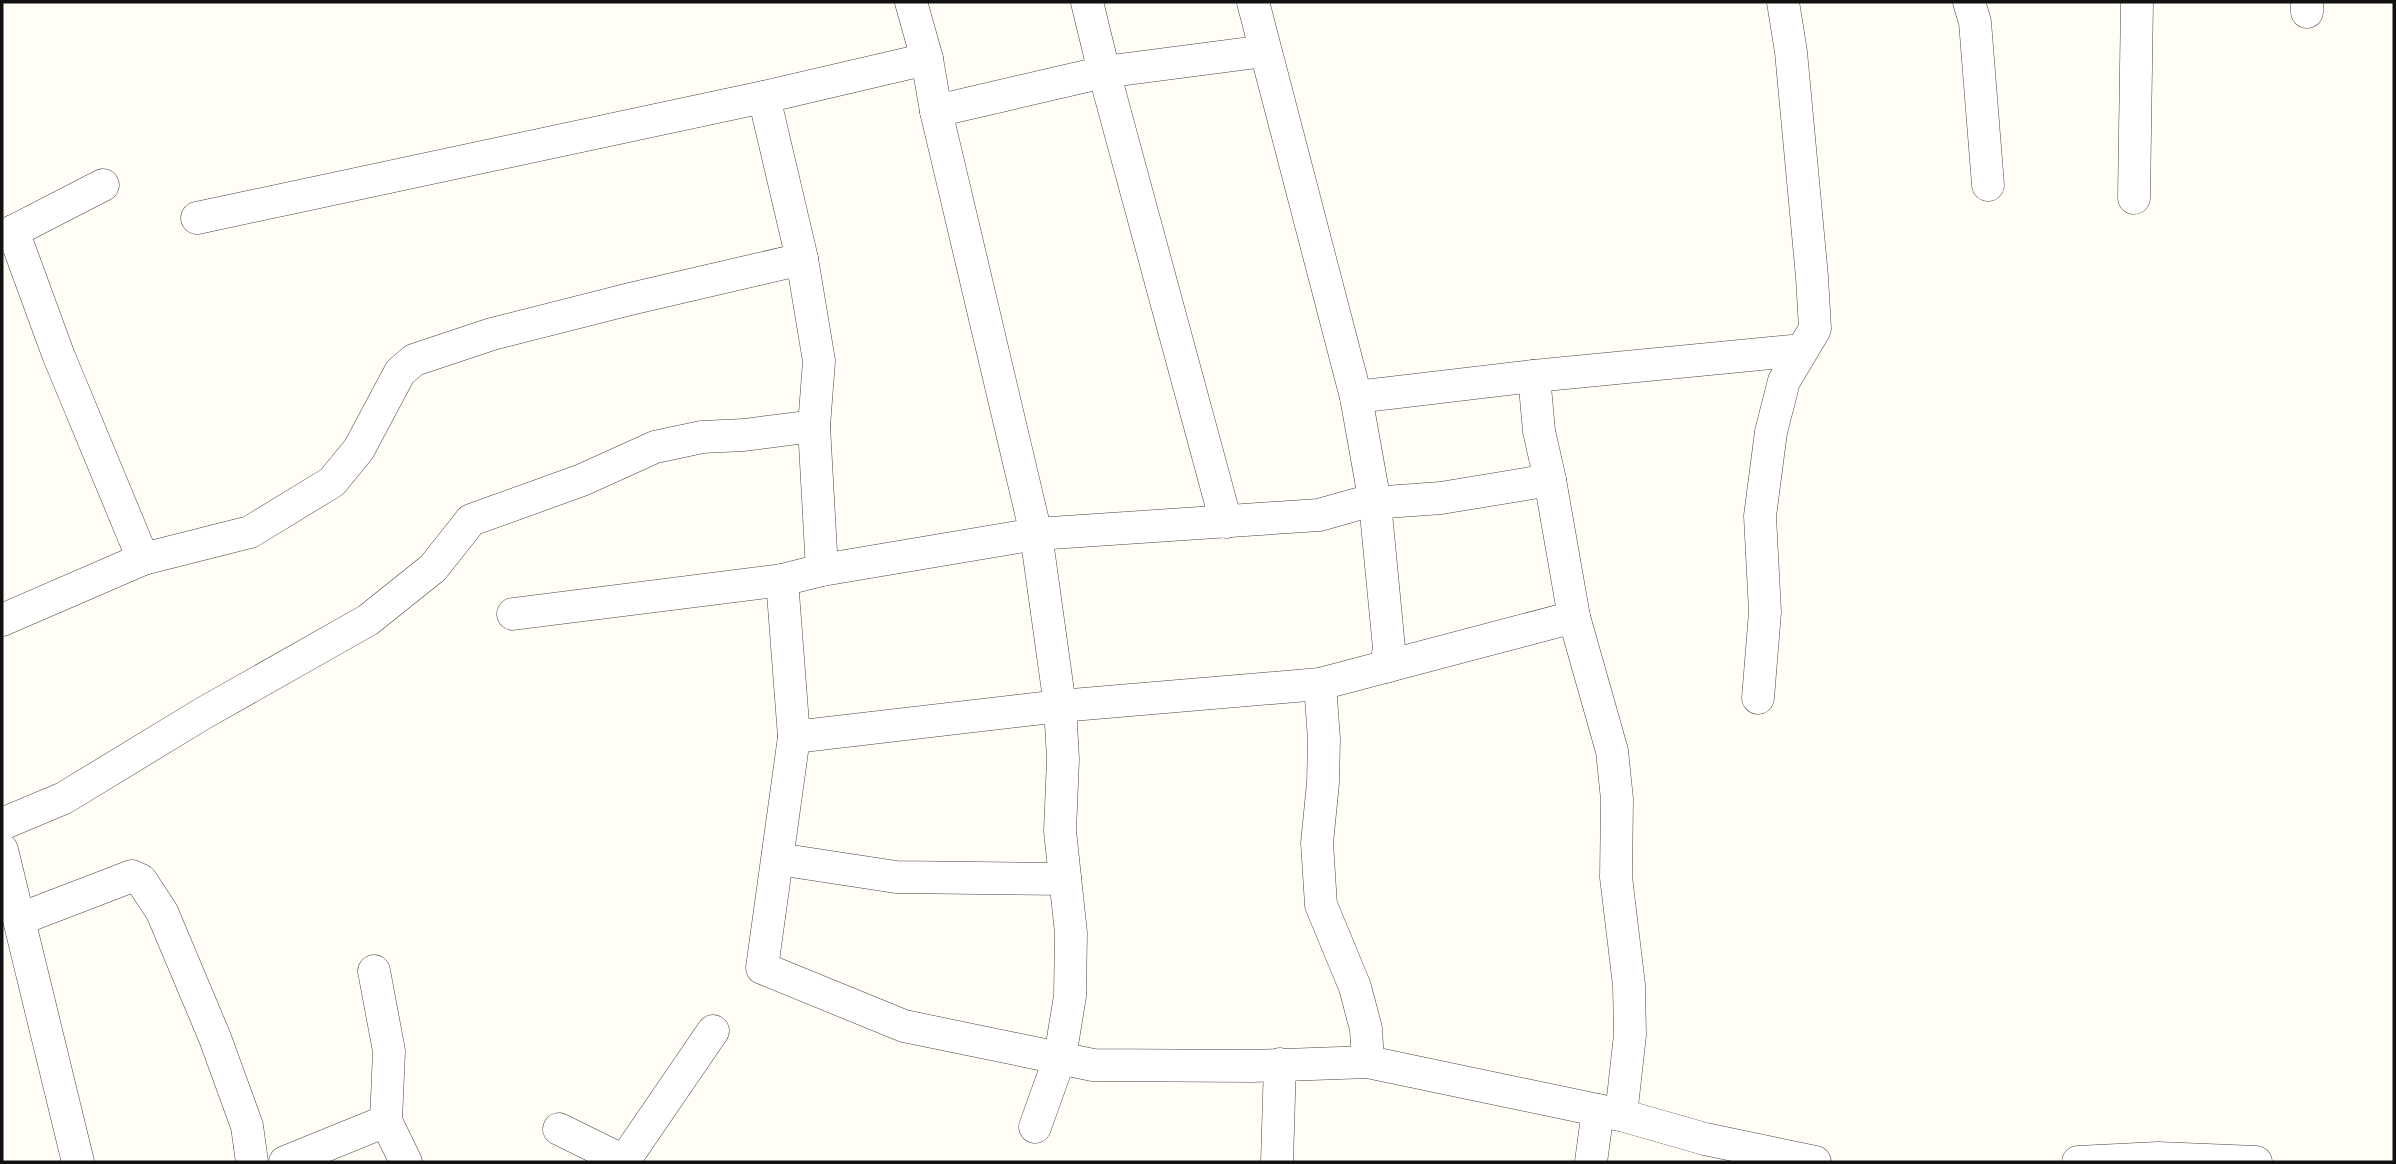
<svg xmlns="http://www.w3.org/2000/svg" width="2396" height="1164" font-family="'Noto Serif',serif">
<style>
.lines{fill:none;stroke-linecap:round;stroke-linejoin:round}
.minor-casing{stroke:#444;stroke-width:33}
.minor{stroke:#fff;stroke-width:32}
</style>
<rect width="100%" height="100%" fill="#fffdf5"/>
<g class="lines">
<defs>
<g id="minor">
<polyline points="911,2 927,59 936,111 1036,534 1060,706 1063,759 1060,831 1071,933 1070,996 1060,1057 1035,1127"/>
<polyline points="1087,2 1104,72 1226,522"/>
<polyline points="1253,2 1356,397 1375,503 1389,648 1386,667"/>
<polyline points="1969,2 1975,22 1988,185"/>
<polyline points="2307,2 2307,12"/>
<polyline points="764,97 802,259 819,361 814,426 822,570"/>
<polyline points="936,111 1104,72 1265,51"/>
<polyline points="2134,198 2137,2"/>
<polyline points="197,218 764,97 927,59"/>
<polyline points="13,231 58,354 143,559"/>
<polyline points="2,237 103,185"/>
<polyline points="1534,376 1539,431 1550,480 1574,617 1612,751 1617,799 1616,877 1629,985 1630,1035 1621,1115"/>
<polyline points="1356,397 1534,376 1802,350"/>
<polyline points="782,580 794,737 762,968 904,1026 1093,1065 1253,1066 1368,1062 1621,1115 1705,1139 1815,1162"/>
<polyline points="513,614 782,580 822,570 1036,534 1319,515 1358,504 1441,498 1550,480"/>
<polyline points="2,620 143,559 250,532 332,482 359,449 400,372 414,360 492,334 630,299 802,259"/>
<polyline points="1320,684 1324,739 1323,783 1317,843 1321,905 1355,987 1366,1029 1368,1062"/>
<polyline points="1758,698 1765,612 1760,516 1771,432 1784,381 1815,329 1812,277 1791,52 1783,2"/>
<polyline points="794,737 1060,706 1320,684 1574,617"/>
<polyline points="2,824 64,798 202,714 368,620 433,568 471,520 582,480 655,447 702,437 744,435 814,426"/>
<polyline points="2,850 78,1162"/>
<polyline points="778,859 896,877 1065,879"/>
<polyline points="20,919 132,876 141,880 162,912 215,1038 247,1126 252,1162"/>
<polyline points="374,971 389,1051 386,1121 406,1162"/>
<polyline points="559,1129 626,1162"/>
<polyline points="624,1161 713,1031"/>
<polyline points="285,1162 386,1121"/>
<polyline points="1277,1162 1280,1064"/>
<polyline points="1591,1162 1598,1110"/>
<polyline points="2078,1162 2158,1158 2256,1162"/>
</g>
</defs>
<!-- minor casing -->
<use href="#minor" class="minor-casing"/>
<!-- minor -->
<use href="#minor" class="minor"/>
</g>
<!-- border -->
<rect width="2396" height="1164" fill="none" stroke="#111111" stroke-width="7"/>
</svg>
